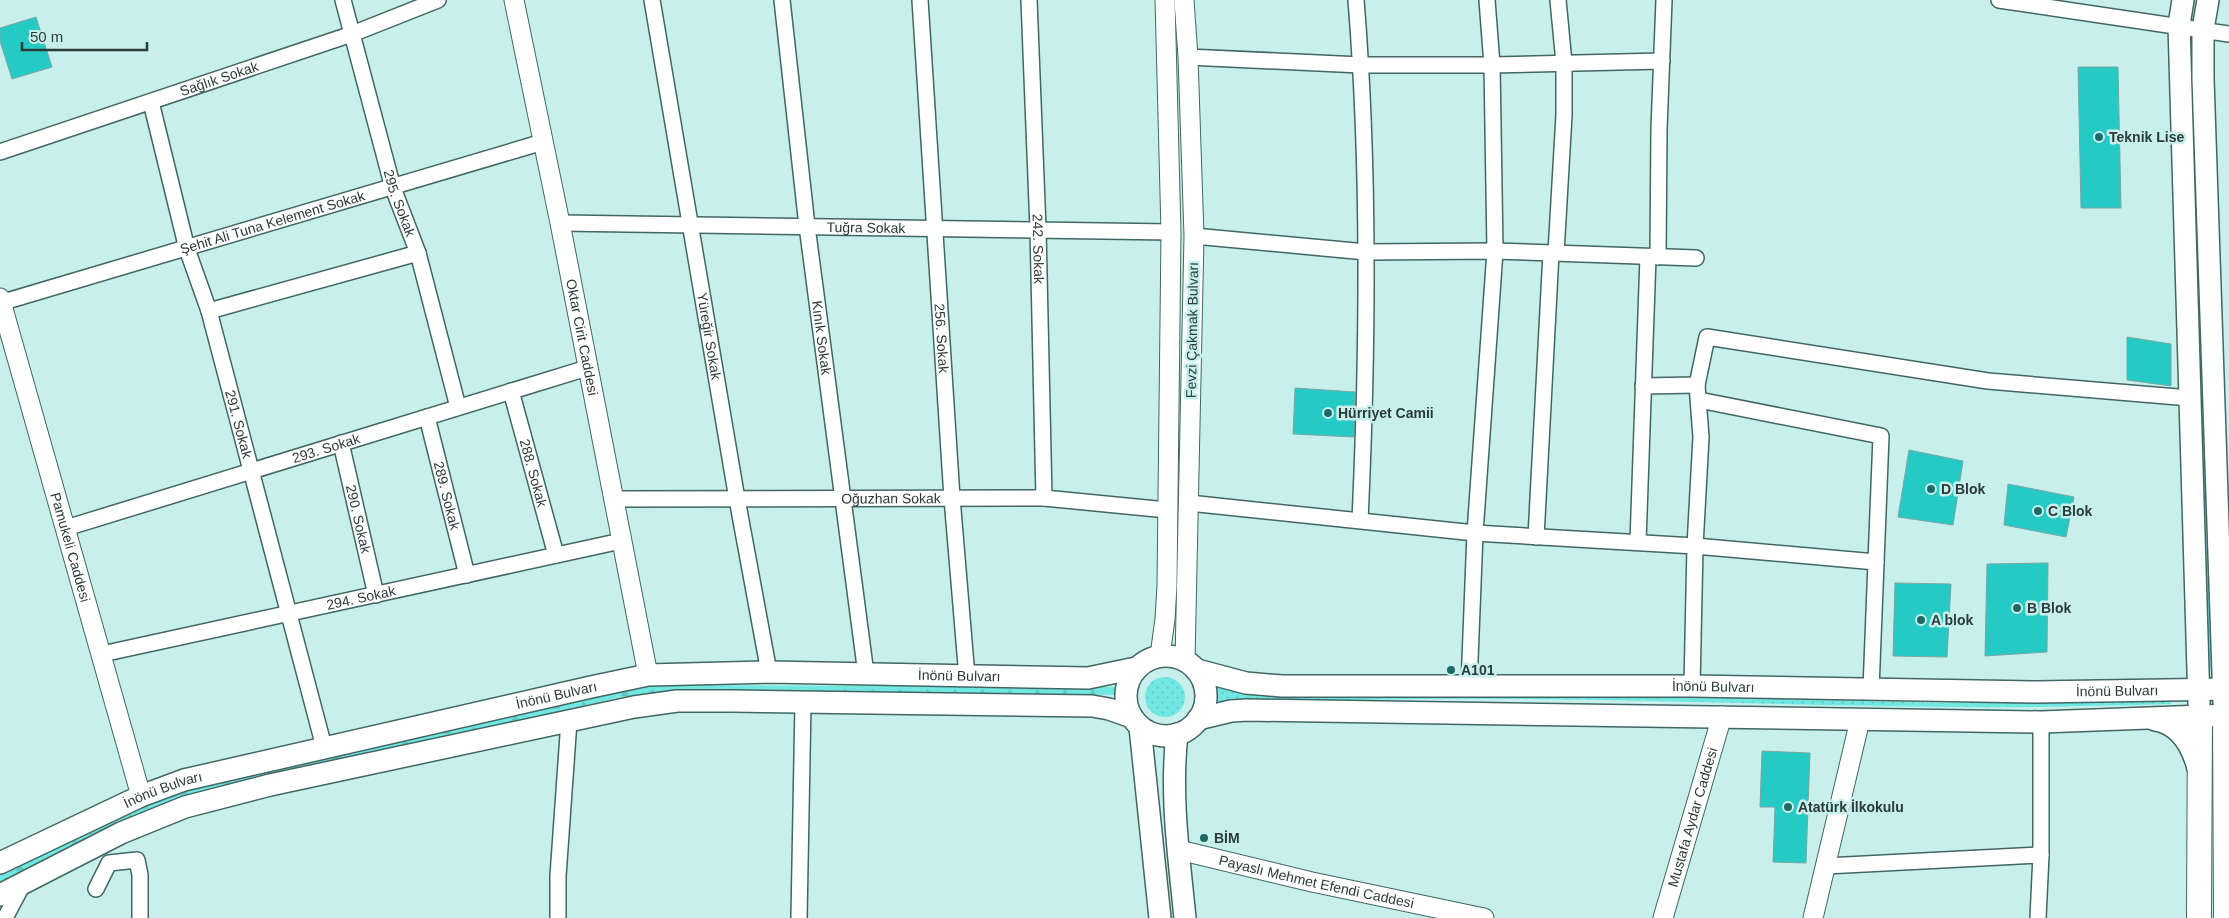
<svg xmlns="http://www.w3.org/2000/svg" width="2229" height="918" font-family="Helvetica,sans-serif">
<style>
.green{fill:url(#green-dots)}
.forest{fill:url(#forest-firs)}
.building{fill:#26cac5;stroke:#7da4a2}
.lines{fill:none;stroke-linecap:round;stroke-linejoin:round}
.minor-casing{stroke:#416664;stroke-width:18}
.tertiary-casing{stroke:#416664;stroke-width:21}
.secondary-casing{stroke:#416664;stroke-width:24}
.primary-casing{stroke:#416664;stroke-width:26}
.minor{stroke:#fff;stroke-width:15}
.tertiary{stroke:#fff;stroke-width:19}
.secondary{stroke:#fff;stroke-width:21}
.primary{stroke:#fff;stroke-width:24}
.poi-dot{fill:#1d6a67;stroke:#c7f0ed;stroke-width:2}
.labels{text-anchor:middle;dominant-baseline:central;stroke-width:5;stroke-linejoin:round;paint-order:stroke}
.street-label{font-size:14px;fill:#2b3b3a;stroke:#c7f0ed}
.poi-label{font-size:14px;font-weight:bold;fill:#2b3b3a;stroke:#c7f0ed;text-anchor:start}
</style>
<defs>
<pattern id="green-dots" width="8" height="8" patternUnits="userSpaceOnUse" patternTransform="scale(1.25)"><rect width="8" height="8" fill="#71e7e2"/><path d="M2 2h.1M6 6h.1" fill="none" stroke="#62c7c3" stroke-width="1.8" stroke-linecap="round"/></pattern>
<pattern id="forest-firs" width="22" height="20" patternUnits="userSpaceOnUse" patternTransform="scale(1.25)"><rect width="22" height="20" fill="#71e7e2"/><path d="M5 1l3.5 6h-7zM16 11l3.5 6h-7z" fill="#62c7c3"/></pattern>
</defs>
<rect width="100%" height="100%" fill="#c7f0ed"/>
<!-- green -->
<g class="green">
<polygon points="2193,53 2215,668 2207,669 2205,508 2190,54"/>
<circle cx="1165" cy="697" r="20"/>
<path d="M1216,685L1227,690L1252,694L1660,696L1946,703L2170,699L2171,704C2099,706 2027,708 1955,707C1709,705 1463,690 1217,706Z"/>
</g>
<!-- forest -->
<polygon class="forest" points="664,685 1116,687 1116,695 665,692 620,697 166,803 0,882 0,874 169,794 354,750 643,686"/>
<!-- building -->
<g class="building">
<polygon points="36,17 52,67 12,79 0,41 0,28"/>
<polygon points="2078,67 2118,67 2121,208 2081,208"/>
<polygon points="2127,337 2171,344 2171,386 2127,380"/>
<polygon points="1295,388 1355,392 1354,437 1293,434"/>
<polygon points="1909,450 1963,461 1953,525 1898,517"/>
<polygon points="2008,484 2074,497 2066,537 2004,525"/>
<polygon points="2048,563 2047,652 1985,656 1987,564"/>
<polygon points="1895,583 1951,584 1947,657 1893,656"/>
<polygon points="1762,751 1810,753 1806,863 1773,862 1775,807 1760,807"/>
</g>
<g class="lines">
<defs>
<g id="minor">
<path id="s1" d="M343,0L393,188L418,253L458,407"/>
<path id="s2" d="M652,0L737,499L769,672"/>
<path id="s3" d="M782,0L807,226L866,674"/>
<path id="s4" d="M920,0L952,498L967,677"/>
<path id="s5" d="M1029,0L1038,229L1044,498"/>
<path d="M1356,0C1370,173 1368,347 1360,520"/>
<polyline points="1999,0 2229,34"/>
<polyline points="1188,57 1361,65 1492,65 1662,61"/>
<path id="s6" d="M151,102L187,249L209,311L324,747"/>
<path id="s7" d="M0,152L352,34L438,0"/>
<path id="s8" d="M560,223L1171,232"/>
<polyline points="1194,236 1366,252 1495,251 1696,258"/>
<polyline points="1556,253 1564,115 1564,63 1558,0"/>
<polyline points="1658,257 1659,129 1664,0"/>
<path id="s9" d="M0,303L543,142"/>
<polyline points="209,311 418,253"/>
<polyline points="1643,386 1697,385"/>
<path id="s10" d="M511,391L556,555"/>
<polyline points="1699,400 1881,436 1871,689"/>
<path id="s11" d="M427,417L467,575"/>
<path id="s12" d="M341,443L376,595"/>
<path id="s13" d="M613,499L1044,498L1167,510"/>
<polyline points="1189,503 1475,533 1695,546 1876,562"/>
<path id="s14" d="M66,528L587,368"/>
<polyline points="1536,537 1551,253"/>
<polyline points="1638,542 1648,257"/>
<path id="s15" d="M102,654L621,541"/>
<polyline points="1469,685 1475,533 1495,251 1492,65 1487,0"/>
<polyline points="1692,686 1695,546 1701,437 1697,385 1707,337 1988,381 2190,398"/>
<polyline points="1826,866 2041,855"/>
<polyline points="96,889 109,863 137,860 140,875 140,918"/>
<polyline points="5,918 24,882"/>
<polyline points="558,918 558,876 569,721"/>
<polyline points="799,918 803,703"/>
<polyline points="2038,918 2041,855 2041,722"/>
</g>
<g id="tertiary">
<path id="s16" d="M514,0L560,223L648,675"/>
<polyline points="1184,0 1188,57 1194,236 1185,661"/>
<path id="s17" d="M0,298L141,796"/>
<polyline points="1160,656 1165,619 1167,586 1171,232 1165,0"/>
<path id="s18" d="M1179,850L1312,882L1484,918"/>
<path id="s19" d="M1663,918L1722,716"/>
<polyline points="1813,918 1860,720"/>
</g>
<g id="secondary">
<polyline points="2183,0 2179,25 2199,704"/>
<polyline points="2208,0 2203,29 2203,79 2224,703"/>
<circle cx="1166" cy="696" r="40"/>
<path id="s20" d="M1197,670L1246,683L1282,686H1692L2035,692L2229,689"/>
<polyline points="1198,719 1231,711 1247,710 2041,722 2229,715"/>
<path d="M2155,720C2180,724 2192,746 2198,768"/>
<polyline points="1140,727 1160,918"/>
<path d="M1177,734C1170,796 1179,857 1185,918"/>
<path id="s21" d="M0,863L141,796L184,780L591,687L648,675L769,672L1088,678L1136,668"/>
<polyline points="0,895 121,833 185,807 270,785 634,707 677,701 732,701 1092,706 1109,709 1132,717"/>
</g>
<g id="primary">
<polyline points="2225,716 2226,918"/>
<polyline points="2199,918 2200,717"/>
</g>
</defs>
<!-- minor casing -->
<use href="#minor" class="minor-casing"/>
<!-- tertiary casing -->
<use href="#tertiary" class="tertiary-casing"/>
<!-- secondary casing -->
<use href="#secondary" class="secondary-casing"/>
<!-- primary casing -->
<use href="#primary" class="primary-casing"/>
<!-- minor -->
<use href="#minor" class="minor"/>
<!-- tertiary -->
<use href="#tertiary" class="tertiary"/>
<!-- secondary -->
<use href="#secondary" class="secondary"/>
<!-- primary -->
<use href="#primary" class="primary"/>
</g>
<!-- markers -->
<g class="poi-dot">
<circle cx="2099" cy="137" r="5"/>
<circle cx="1328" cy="413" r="5"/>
<circle cx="1931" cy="489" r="5"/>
<circle cx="2038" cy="511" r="5"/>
<circle cx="2017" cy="608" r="5"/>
<circle cx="1921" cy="620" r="5"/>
<circle cx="1451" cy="670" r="5"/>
<circle cx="1788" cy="807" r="5"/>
<circle cx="1204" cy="838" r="5"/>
</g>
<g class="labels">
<!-- street labels -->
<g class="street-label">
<text stroke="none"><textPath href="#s7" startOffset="231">Sağlık Sokak</textPath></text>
<text stroke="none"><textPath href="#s1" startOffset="211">295. Sokak</textPath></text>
<text stroke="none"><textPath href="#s9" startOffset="284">Şehit Ali Tuna Kelement Sokak</textPath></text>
<text stroke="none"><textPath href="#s8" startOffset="306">Tuğra Sokak</textPath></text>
<text stroke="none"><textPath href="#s5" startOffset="249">242. Sokak</textPath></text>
<text transform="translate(1192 330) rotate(-89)">Fevzi Çakmak Bulvarı</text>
<text stroke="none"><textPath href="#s2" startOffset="341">Yüreğir Sokak</textPath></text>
<text stroke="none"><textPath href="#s3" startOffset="340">Kınık Sokak</textPath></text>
<text stroke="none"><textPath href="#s16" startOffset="344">Oktar Cirit Caddesi</textPath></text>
<text stroke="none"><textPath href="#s4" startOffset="339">256. Sokak</textPath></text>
<text stroke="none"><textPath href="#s6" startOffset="334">291. Sokak</textPath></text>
<text stroke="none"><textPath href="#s14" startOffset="272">293. Sokak</textPath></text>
<text stroke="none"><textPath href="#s10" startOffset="85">288. Sokak</textPath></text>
<text stroke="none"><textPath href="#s11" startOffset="81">289. Sokak</textPath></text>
<text stroke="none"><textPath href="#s13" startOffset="278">Oğuzhan Sokak</textPath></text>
<text stroke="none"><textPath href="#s12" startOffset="78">290. Sokak</textPath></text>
<text stroke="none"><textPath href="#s17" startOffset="259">Pamukeli Caddesi</textPath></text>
<text stroke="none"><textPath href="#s15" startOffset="265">294. Sokak</textPath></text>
<text stroke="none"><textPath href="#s21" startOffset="989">İnönü Bulvarı</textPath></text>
<text stroke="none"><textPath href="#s20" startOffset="518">İnönü Bulvarı</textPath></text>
<text stroke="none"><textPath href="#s20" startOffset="922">İnönü Bulvarı</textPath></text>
<text stroke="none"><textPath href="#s21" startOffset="584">İnönü Bulvarı</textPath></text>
<text stroke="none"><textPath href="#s21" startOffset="179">İnönü Bulvarı</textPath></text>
<text stroke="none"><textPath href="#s19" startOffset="105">Mustafa Aydar Caddesi</textPath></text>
<text stroke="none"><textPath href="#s18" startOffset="141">Payaslı Mehmet Efendi Caddesi</textPath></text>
</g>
<!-- poi labels -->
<g class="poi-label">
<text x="2109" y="137">Teknik Lise</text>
<text x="1338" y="413">Hürriyet Camii</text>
<text x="1941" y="489">D Blok</text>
<text x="2048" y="511">C Blok</text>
<text x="2027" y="608">B Blok</text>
<text x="1931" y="620">A blok</text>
<text x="1461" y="670">A101</text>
<text x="1798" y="807">Atatürk İlkokulu</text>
<text x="1214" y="838">BİM</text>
</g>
</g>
<!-- scale -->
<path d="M22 42v8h125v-8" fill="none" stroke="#2b3b3a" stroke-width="2.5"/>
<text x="30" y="42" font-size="15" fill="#2b3b3a" stroke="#c7f0ed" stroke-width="4" paint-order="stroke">50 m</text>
</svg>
